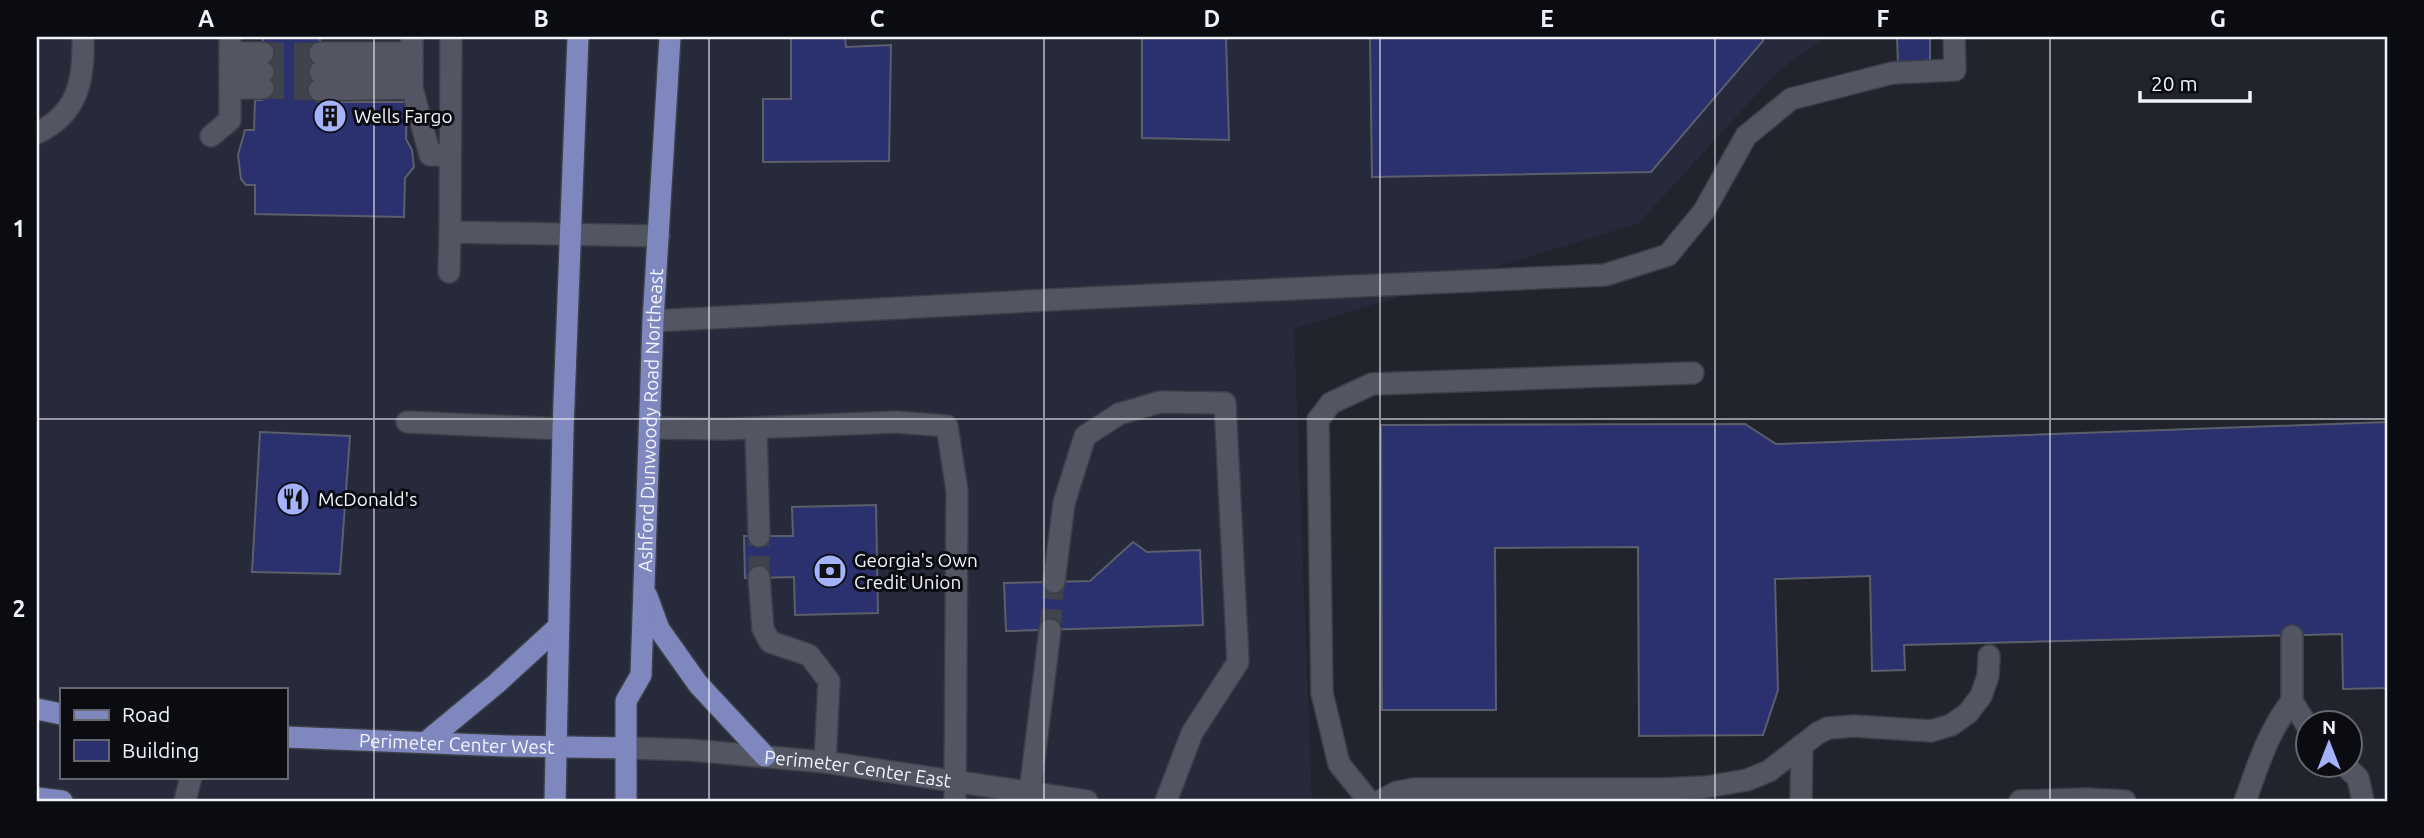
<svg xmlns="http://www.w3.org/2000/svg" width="2424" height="838" font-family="Ubuntu,sans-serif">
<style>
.built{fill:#272a3a;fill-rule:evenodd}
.building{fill:#2b306e;stroke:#5c5f6b;stroke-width:2}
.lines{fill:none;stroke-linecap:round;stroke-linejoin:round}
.minor-tunnel{stroke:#40424c;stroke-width:21;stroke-dasharray:21 10;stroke-linecap:butt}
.minor-casing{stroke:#3d3f47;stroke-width:24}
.major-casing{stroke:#3d3f47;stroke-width:24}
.minor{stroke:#535662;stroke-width:21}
.major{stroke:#7e88bf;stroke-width:21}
.grid{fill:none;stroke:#f1f3fa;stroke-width:2;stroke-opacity:0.55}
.labels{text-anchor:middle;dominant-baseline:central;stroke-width:6;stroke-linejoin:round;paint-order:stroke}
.poi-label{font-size:19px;fill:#f1f3fa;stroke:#0b0c11;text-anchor:start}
.street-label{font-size:19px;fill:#f1f3fa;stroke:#0b0c11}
.neatline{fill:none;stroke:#f1f3fa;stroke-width:2.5}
.grid-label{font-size:23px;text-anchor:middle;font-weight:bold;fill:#f1f3fa}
</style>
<rect width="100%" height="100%" fill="#21232d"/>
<!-- built -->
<path class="built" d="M37,37H1827L1777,72L1639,223L1294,329L1312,801H37ZM61,689H285V777H61Z"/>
<!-- building -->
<g class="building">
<polygon points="263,37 320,37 319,102 407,102 406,139 412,150 414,167 405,178 404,217 255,214 255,185 246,185 241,179 238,155 245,130 254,130 255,100 262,100"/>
<polygon points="791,37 845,37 846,47 891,45 889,161 763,162 763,99 791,99"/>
<polygon points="1142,37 1226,37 1229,140 1142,138"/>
<polygon points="1370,37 1763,37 1763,41 1651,172 1372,177"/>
<polygon points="1897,37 1930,37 1930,60 1898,63"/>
<polygon points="2387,422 2387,688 2343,689 2342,634 1904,645 1905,670 1872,671 1870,576 1775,579 1778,690 1763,735 1639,736 1638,547 1495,548 1496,710 1382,710 1381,425 1745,424 1776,444"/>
<polygon points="260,432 350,436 340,574 252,572"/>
<polygon points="876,505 878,613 795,615 794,577 745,578 744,536 793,536 792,507"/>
<polygon points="1133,542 1147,552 1200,550 1203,625 1006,631 1004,583 1090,581"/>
</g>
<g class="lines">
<!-- minor-tunnel -->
<g class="minor-tunnel">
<polyline points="263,53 320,53"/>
<polyline points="263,72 320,72"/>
<polyline points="263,88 319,90"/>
<polyline points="759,577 759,536"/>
<polyline points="1050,630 1054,582"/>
</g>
<defs>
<g id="minor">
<polyline points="412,37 412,88 430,155 450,155"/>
<polyline points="451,37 450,232 659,236"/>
<polyline points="230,53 263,53"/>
<polyline points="320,53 412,53"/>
<polyline points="230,72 263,72"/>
<polyline points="320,72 412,71"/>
<polyline points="230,88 263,88"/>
<polyline points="319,90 412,88"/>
<path d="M37,133C79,113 84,79 83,37"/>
<polyline points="211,136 230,120 230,37"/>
<polyline points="449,272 450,232"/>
<polyline points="653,321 1087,298 1605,275 1668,255 1704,211 1746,136 1791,99 1892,73 1955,70 1954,37"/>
<polyline points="407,422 563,429"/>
<polyline points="649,428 726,429 895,422 947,426 957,491 955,801"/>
<polyline points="756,428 759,536"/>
<polyline points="759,577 763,629 770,642 809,655 829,681 825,762"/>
<polyline points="1054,582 1064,503 1085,436 1119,414 1160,402 1225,403 1238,662 1192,733 1166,801"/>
<polyline points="2292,636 2292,701"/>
<path id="s1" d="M626,748L690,750L825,762L1087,801"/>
<polyline points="2343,764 2358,778 2363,801"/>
<polyline points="1030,792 1050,630"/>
<polyline points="185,801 191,777"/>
<polyline points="1369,801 1339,764 1322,693 1318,420 1331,403 1372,384 1693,373"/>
<polyline points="1380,801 1397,792 1414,789 1662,789 1706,787 1747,780 1769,771 1818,733 1828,728 1854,726 1931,731 1951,725 1968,713 1981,696 1988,676 1989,656"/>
<polyline points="1801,801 1802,745"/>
<polyline points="2020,801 2087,799 2125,801"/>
<path d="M2245,801C2258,766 2268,731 2292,701L2308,727"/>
</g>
<g id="major">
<polyline points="647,596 659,629 698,684 765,756"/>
<polyline points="37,709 61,714"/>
<path id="s2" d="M285,737L507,746L626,748"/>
<polyline points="426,742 496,684 557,628"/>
<polyline points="37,798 62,801"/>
<polyline points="555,801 563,429 578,37"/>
<path id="s3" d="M626,801V701L641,675L653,321L670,37"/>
</g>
</defs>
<!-- minor casing -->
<use href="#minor" class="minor-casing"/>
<!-- major casing -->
<use href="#major" class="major-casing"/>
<!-- minor -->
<use href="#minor" class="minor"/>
<!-- major -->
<use href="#major" class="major"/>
</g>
<!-- grid -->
<path class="grid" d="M374,37V801M709,37V801M1044,37V801M1380,37V801M1715,37V801M2050,37V801M37,419H2387"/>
<!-- icons -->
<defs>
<symbol id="building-disc" viewBox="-11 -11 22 22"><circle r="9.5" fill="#a4b2fc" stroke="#0b0c11"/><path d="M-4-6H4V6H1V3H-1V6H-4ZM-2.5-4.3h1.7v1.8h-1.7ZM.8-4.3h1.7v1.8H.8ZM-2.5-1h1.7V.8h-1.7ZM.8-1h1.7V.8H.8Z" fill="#111"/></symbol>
<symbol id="restaurant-disc" viewBox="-11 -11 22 22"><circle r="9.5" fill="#a4b2fc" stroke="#0b0c11"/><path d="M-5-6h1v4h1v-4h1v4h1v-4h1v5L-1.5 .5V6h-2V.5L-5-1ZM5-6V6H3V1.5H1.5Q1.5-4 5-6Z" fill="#111"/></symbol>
<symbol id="bank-disc" viewBox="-11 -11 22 22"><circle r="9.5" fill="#a4b2fc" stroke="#0b0c11"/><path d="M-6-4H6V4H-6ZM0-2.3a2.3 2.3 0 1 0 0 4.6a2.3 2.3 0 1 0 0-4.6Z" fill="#111"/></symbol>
</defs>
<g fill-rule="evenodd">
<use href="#building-disc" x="311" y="97" width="38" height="38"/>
<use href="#restaurant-disc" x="274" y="480" width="38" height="38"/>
<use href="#bank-disc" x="811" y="552" width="38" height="38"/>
</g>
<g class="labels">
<!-- poi labels -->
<g class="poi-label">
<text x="354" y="116">Wells Fargo</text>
<text x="318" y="499">McDonald's</text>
<text x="854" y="560">Georgia's Own<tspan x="854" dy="22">Credit Union</tspan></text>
</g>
<!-- street labels -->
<g class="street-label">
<text stroke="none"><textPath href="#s3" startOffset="385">Ashford Dunwoody Road Northeast</textPath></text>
<text stroke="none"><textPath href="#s2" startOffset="172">Perimeter Center West</textPath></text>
<text stroke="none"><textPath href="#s1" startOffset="233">Perimeter Center East</textPath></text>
</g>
</g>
<!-- border -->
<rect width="2424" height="838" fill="none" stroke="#0b0c11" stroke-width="77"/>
<!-- legend -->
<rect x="60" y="688" width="228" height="91" fill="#0b0c11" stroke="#67686e" stroke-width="2"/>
<rect x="74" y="710" width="35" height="10" fill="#7e88bf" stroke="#67686e" stroke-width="2"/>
<text x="122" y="722" font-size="21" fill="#f1f3fa">Road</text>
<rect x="74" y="740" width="35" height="21" fill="#2b306e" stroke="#67686e" stroke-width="2"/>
<text x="122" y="758" font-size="21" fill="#f1f3fa">Building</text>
<!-- north arrow -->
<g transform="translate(2329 744)"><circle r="33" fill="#0b0c11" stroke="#67686e" stroke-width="2"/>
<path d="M0-5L12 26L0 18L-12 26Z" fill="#a4b2fc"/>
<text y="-10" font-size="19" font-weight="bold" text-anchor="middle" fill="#f1f3fa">N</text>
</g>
<!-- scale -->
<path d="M2140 91v10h110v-10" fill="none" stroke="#f1f3fa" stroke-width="3.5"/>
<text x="2151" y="91" font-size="21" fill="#f1f3fa" stroke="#0b0c11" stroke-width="5" paint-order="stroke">20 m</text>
<rect x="38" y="38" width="2348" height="762" class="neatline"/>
<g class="grid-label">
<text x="206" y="27">A</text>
<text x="541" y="27">B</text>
<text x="877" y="27">C</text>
<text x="1212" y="27">D</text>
<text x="1547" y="27">E</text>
<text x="1883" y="27">F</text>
<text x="2218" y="27">G</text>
<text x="19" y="237">1</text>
<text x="19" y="617">2</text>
</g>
</svg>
